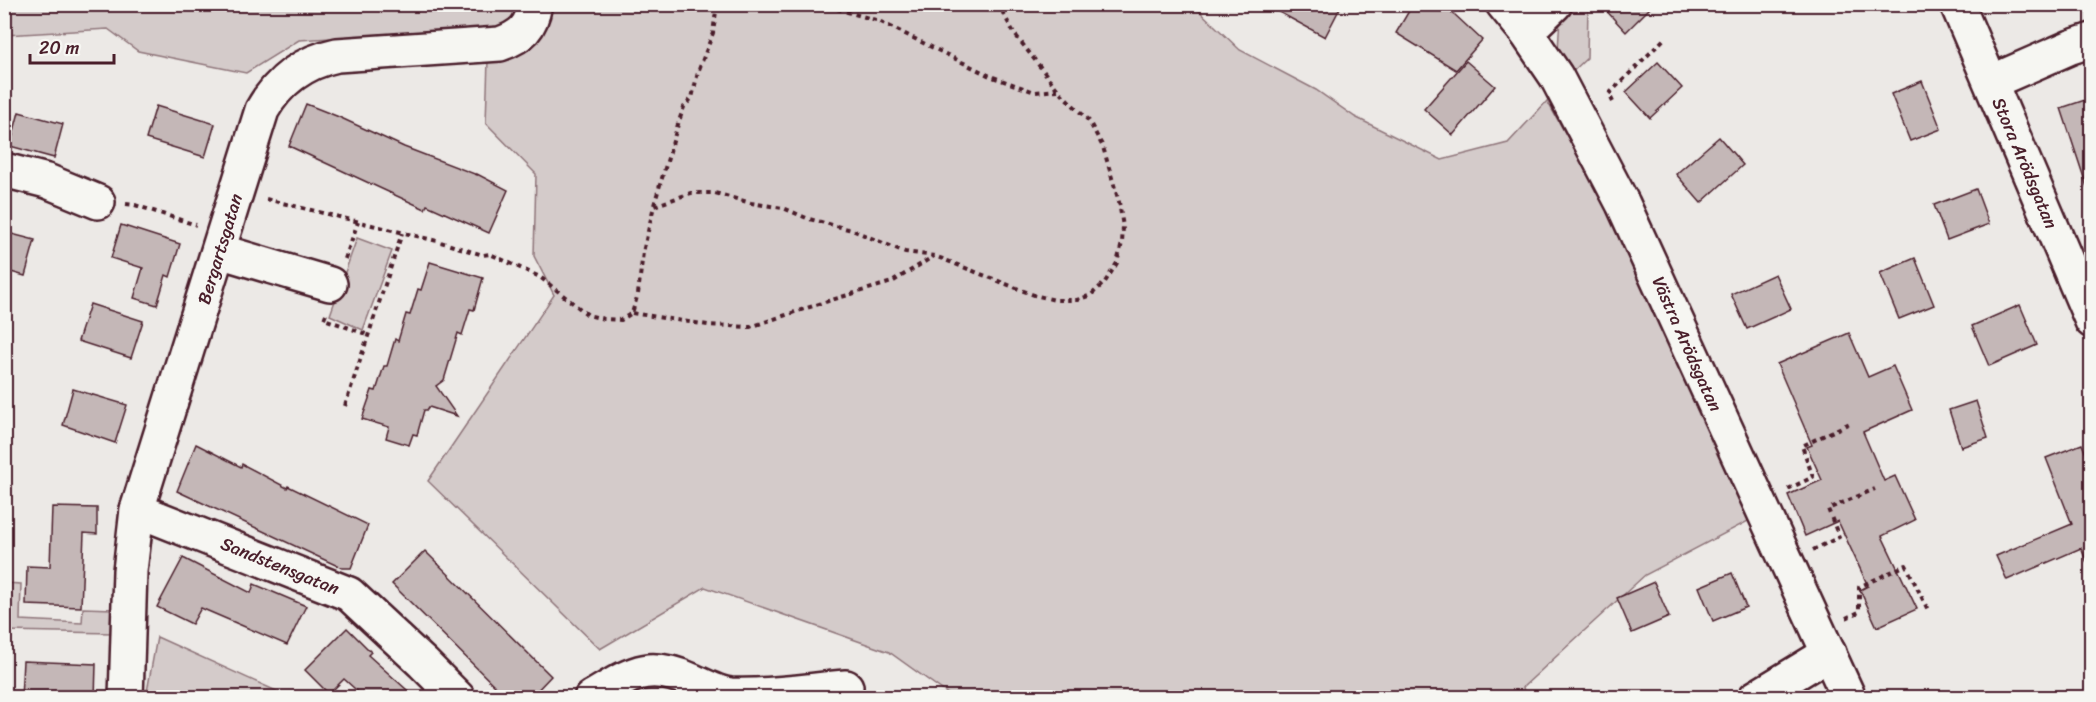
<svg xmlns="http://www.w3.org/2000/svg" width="2096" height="702" font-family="Sriracha,sans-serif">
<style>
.green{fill:#d4cbca;stroke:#8f757a;stroke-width:1.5}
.building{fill:#c4b7b7;stroke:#4a1f2b;stroke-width:1.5}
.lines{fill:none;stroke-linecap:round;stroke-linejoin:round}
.minor-casing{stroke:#4a1f2b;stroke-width:38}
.path{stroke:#4a1f2b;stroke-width:4;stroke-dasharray:4.5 4.5;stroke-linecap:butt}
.minor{stroke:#f6f6f2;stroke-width:33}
.labels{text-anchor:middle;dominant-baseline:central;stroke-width:4.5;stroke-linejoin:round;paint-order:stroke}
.street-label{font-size:18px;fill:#4a1f2b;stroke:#f6f6f2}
</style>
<rect width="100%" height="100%" fill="#ece9e6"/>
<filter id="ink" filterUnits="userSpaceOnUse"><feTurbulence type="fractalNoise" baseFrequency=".0167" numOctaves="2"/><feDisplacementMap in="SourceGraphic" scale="12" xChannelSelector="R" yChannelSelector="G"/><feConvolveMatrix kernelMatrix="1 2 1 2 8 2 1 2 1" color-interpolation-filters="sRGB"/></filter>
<g filter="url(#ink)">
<!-- green -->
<g class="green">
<polygon points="5,4 1192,4 1240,50 1316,90 1355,117 1442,160 1508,143 1547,101 1662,305 1754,518 1645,575 1523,687 1525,697 952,697 889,652 705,587 600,649 428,481 554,295 534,256 536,174 486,123 489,28 299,40 246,73 138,51 108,29 5,35"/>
<polygon points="1572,5 1588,5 1587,58 1569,75 1558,51 1560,17"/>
<polygon points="357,238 392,251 363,330 330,315"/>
<polygon points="4,583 21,584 20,620 82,623 83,608 114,609 113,633 5,631"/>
<polygon points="157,637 283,694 287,697 146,697"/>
</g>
<!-- building -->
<g class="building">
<polygon points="1264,4 1342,4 1325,37"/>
<polygon points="1413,4 1438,4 1454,14 1482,40 1456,70 1396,33"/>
<polygon points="1600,4 1654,4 1626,32"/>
<polygon points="1466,61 1495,86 1453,135 1424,109"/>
<polygon points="1658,62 1682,88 1650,118 1626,92"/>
<polygon points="1922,81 1941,129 1910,141 1891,94"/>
<polygon points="2091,98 2091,187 2087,187 2061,108"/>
<polygon points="306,104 339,117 404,147 477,175 477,174 508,190 489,233 427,205 425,209 289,146"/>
<polygon points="156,106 215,124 205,157 146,139"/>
<polygon points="19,112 63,124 54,158 10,146"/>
<polygon points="1719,137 1743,165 1701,203 1676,174"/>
<polygon points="1976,189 1989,224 1947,240 1934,205"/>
<polygon points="121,225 180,244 170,277 166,275 157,305 134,298 143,268 111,258"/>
<polygon points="4,232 35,240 25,276 4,270"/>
<polygon points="1915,258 1934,305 1899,319 1880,273"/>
<polygon points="430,262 483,278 474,310 470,309 462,335 458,333 444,380 436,386 457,416 429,407 427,410 424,410 417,435 413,434 409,445 386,438 389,427 362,419 372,390 376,391 384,366 387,366 395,339 398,341 406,314 410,315 418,289 421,290"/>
<polygon points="1775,274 1791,309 1747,329 1731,294"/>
<polygon points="90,304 143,321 131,358 78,341"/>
<polygon points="2020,305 2037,345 1989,366 1972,326"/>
<polygon points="1849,333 1868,377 1893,366 1912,410 1863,432 1884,481 1895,476 1915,520 1882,536 1917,609 1877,627 1860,590 1868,586 1838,521 1805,536 1788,495 1822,480 1807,447 1812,445 1777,364"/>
<polygon points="73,389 127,405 115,443 63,425"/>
<polygon points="1976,401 1988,438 1961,447 1949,410"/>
<polygon points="196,444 241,467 242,464 287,488 288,486 368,525 351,568 342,568 177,491"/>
<polygon points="2082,444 2091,467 2091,570 2090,570 2081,548 2007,580 1996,556 2072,524 2046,458"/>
<polygon points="52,507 97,508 97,534 84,533 81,607 26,605 27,566 50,567"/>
<polygon points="425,551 551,676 530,698 507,698 392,584"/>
<polygon points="183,558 251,593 254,584 306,606 287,645 201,608 192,624 157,607"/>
<polygon points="1732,573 1746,607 1713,621 1699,587"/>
<polygon points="1654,582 1669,617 1632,633 1617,598"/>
<polygon points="347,628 371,652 368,655 416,698 365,698 344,679 329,694 305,670"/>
<polygon points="23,661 96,664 95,698 21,698"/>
</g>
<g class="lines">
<defs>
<g id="minor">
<polyline points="1503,4 1526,32 1556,76 1623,204 1849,698"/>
<polyline points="1957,4 2092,321"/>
<polyline points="1526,32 1555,4"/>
<polyline points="1991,82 2071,47 2092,40"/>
<polyline points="4,170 47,181 98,202"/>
<polyline points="219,251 330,284"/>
<polyline points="137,510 349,594 423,663 458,698"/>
<path d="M126,698L130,571L137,510L262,110C279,80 304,62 337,55L500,44C522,36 531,28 535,4"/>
<path d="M591,698C632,674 646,660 693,681C704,686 719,694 731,695C768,697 809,690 846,687"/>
<polyline points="1755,698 1829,653"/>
</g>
</defs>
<!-- minor casing -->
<use href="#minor" class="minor-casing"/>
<!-- path -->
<g class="path">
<polyline points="820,4 879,21 990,76 1035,92 1058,90"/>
<polyline points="1613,102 1609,94 1664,39"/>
<polyline points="266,199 437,241 483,255 490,254 540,277 588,315 604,319 621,320 632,313 638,294 643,252 654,206 691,193 715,193 751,203 783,208 809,219 852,230 905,252 935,256 1034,295 1055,300 1077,300 1091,295 1105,282 1117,263 1122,243 1123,227 1119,202 1103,147 1089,121 1058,90 1014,33 998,4"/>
<polyline points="126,204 135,205 196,225"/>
<polyline points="654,205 679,121 684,107 692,98 698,72 713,33 717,4"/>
<polyline points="345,259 358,222"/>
<polyline points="632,313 708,325 750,327 828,301 892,282 934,256"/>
<polyline points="326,314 324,319 369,335"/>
<polyline points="345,406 402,233"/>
<polyline points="1788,489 1813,477 1802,446 1852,422"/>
<polyline points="1813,550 1839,537 1828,509 1875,489"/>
<polyline points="1846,618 1859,612 1859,587 1906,565 1929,612"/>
</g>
<!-- minor -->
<use href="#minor" class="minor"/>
</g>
</g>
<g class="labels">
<!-- street labels -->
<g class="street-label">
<text transform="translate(2025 163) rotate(67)">Stora Arödsgatan</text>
<text transform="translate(220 249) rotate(-73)">Bergartsgatan</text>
<text transform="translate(1687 344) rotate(66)">Västra Arödsgatan</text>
<text transform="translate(280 566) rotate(22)">Sandstensgatan</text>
</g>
</g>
<!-- margin -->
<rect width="2096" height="702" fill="none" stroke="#f6f6f2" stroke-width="24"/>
<rect x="12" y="12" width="2072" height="678" fill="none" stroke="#4a1f2b" stroke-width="2" filter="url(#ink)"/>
<!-- scale -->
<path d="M30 54v9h84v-9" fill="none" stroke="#4a1f2b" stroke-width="3"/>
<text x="39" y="54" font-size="18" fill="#4a1f2b" stroke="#f6f6f2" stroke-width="4.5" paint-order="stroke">20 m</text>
</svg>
